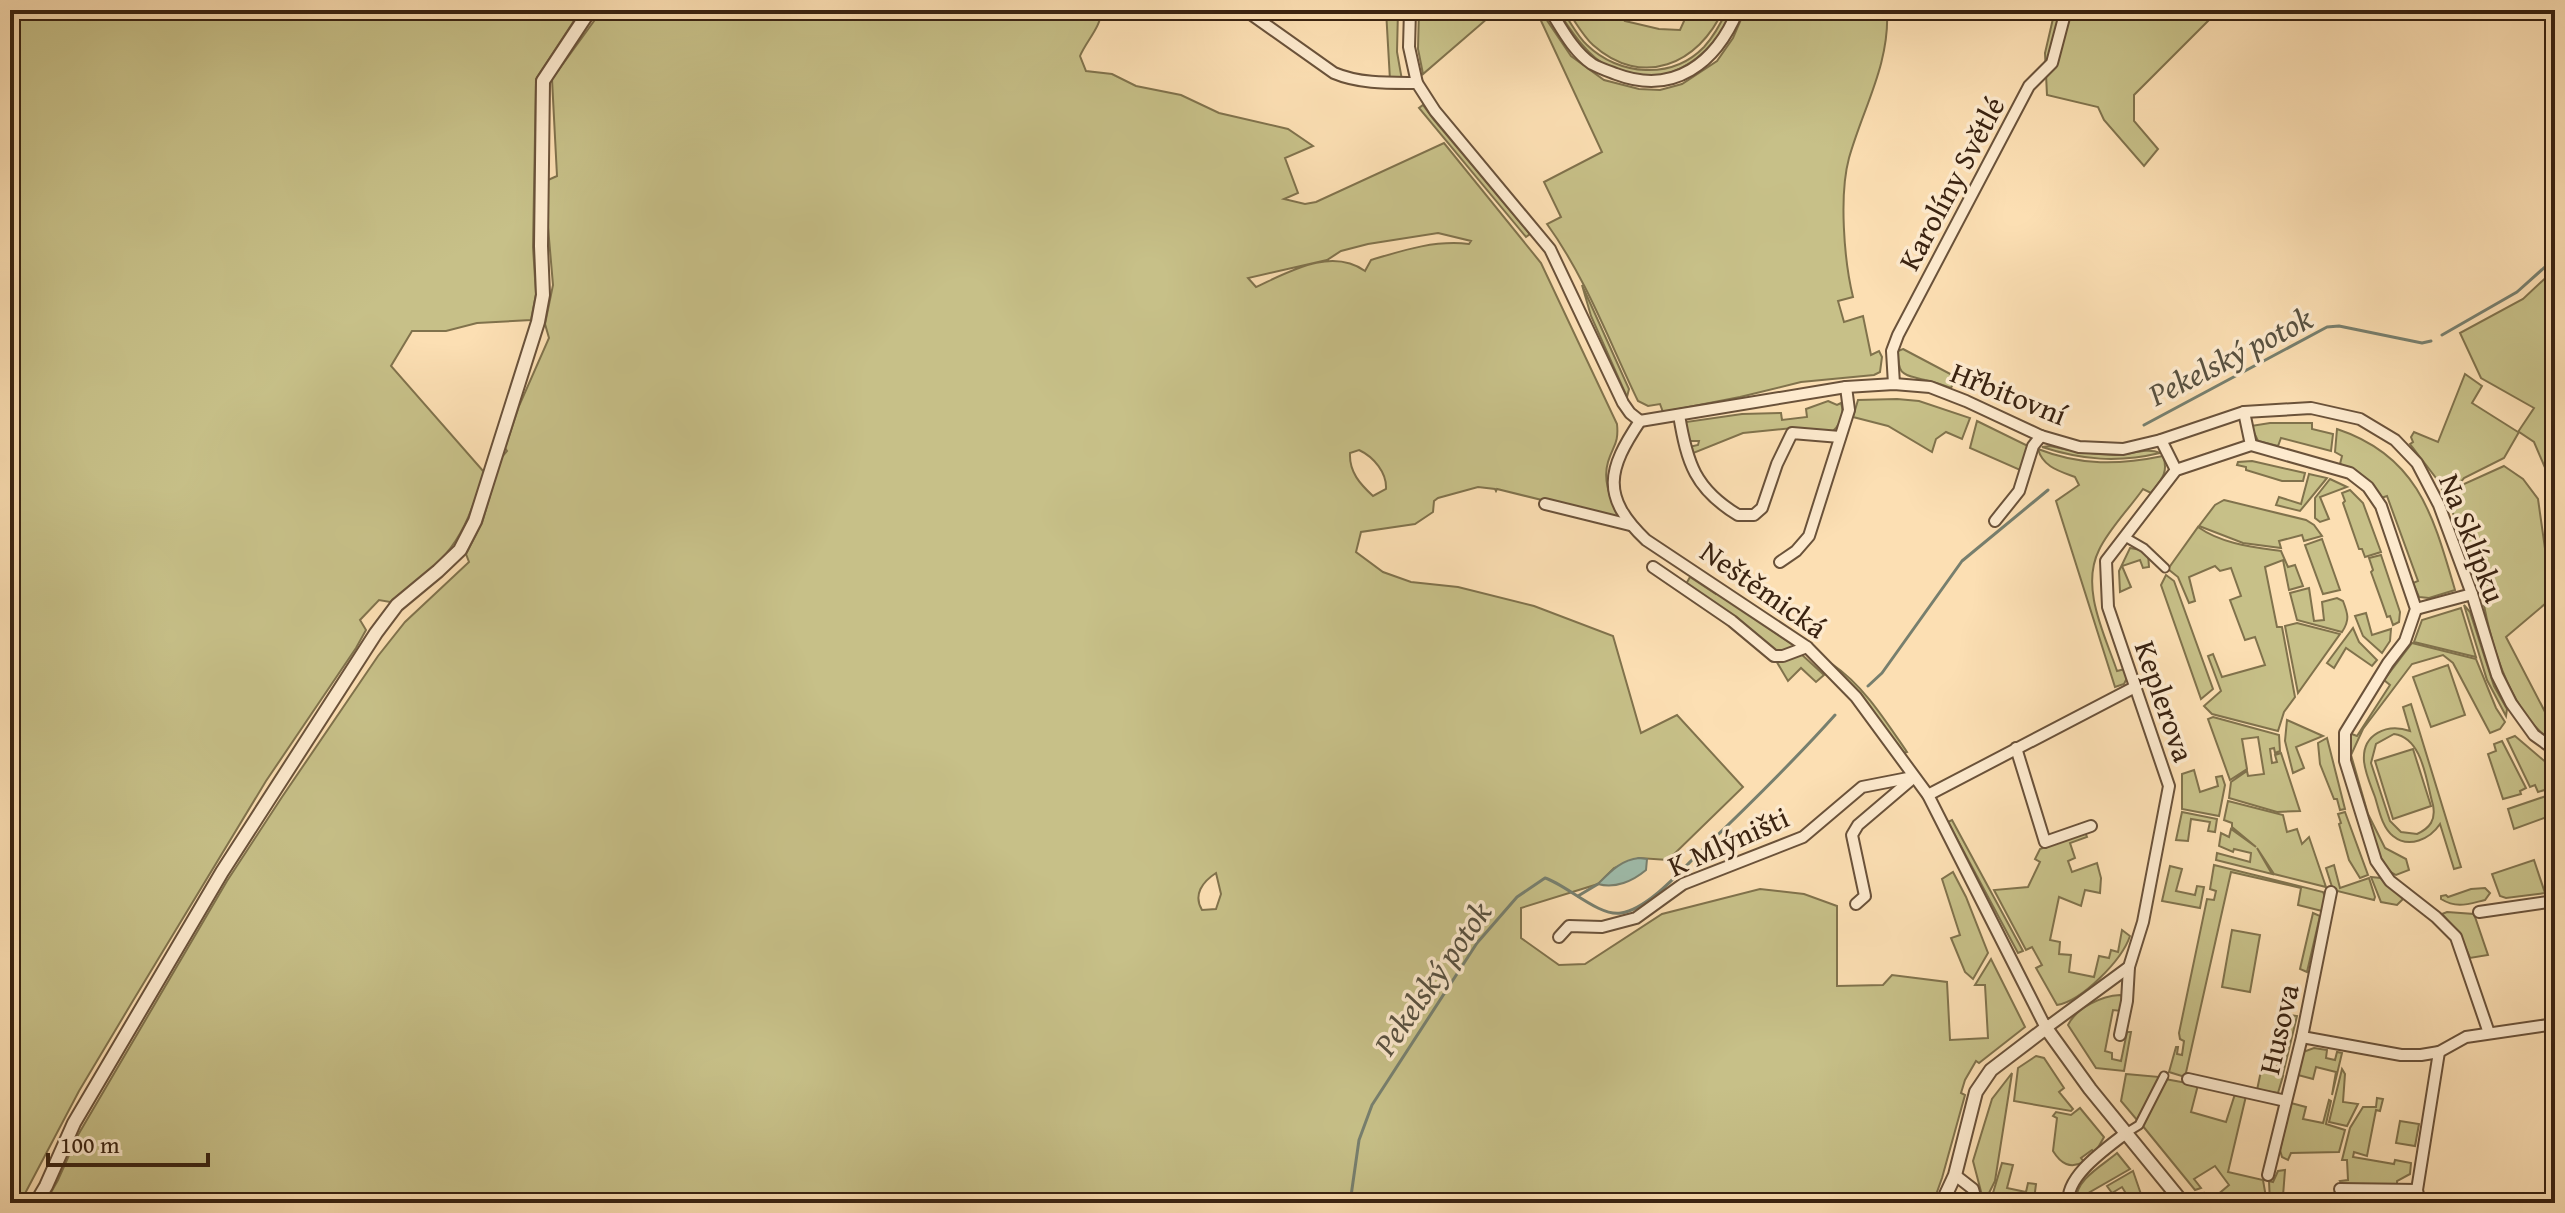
<svg xmlns="http://www.w3.org/2000/svg" width="2565" height="1213" font-family="'Gentium Book Plus',serif">
<style>
.green{fill:#c7c088;stroke:#80724c;stroke-width:2;fill-rule:evenodd}
.water{fill:#9fbdac;stroke:#777f6e;stroke-width:2}
.lines{fill:none;stroke-linecap:round;stroke-linejoin:round}
.stream{stroke:#777f6e;stroke-width:3}
.pedestrian-casing{stroke:#6a523a;stroke-width:11}
.minor-casing{stroke:#6a523a;stroke-width:14}
.tertiary-casing{stroke:#6a523a;stroke-width:16}
.pedestrian{stroke:#fdeace;stroke-width:7}
.minor{stroke:#fdeace;stroke-width:10}
.tertiary{stroke:#fdeace;stroke-width:12}
.labels{text-anchor:middle;dominant-baseline:central;stroke-width:7;stroke-linejoin:round;paint-order:stroke}
.street-label{font-size:30px;fill:#3a2311;stroke:#fdeace}
.water-label{font-size:32px;font-style:italic;fill:#585140;stroke:#fdeace}
</style>
<rect width="100%" height="100%" fill="#fcdfb3"/>
<filter id="stains"><feTurbulence type="fractalNoise" baseFrequency=".0025" numOctaves="4"/><feColorMatrix values="0 0 0 0 .2 0 0 0 0 .09 0 0 0 0 .02 0 0 0 .5 -.17"/></filter>
<radialGradient id="worn" r=".72"><stop offset=".6" stop-color="#630" stop-opacity="0"/><stop offset="1" stop-color="#630" stop-opacity=".3"/></radialGradient>
<!-- green -->
<g class="green">
<path d="M10,10H581L536,79L533,247L536,294L531,320L477,323L446,331H412L391,366L484,472C462,545 449,557 390,602L379,600L360,620L366,630L356,648L266,781L134,999L79,1091L20,1203H10Z"/>
<path d="M602,10H1101C1102,26 1086,41 1080,56L1086,71L1112,74L1136,86L1181,95L1219,113L1288,129L1313,146L1285,158L1298,193L1284,199L1305,204L1316,202L1444,143L1541,263L1617,424C1619,444 1613,445 1608,462C1602,482 1612,501 1619,519L1497,489L1496,491L1495,489L1478,487L1438,498L1434,501L1433,512L1415,524L1361,532L1356,552L1383,572L1411,582L1458,587L1534,606L1613,636L1641,733L1677,715L1743,787L1668,860L1639,858L1614,868L1598,884L1521,908V938L1559,965L1585,964L1662,914L1760,889L1804,894L1837,906V986L1883,985L1892,975L1947,982L1950,1040L1988,1038L1985,985H1975L1991,959L2025,1027L1979,1063L1976,1061L1965,1080L1961,1093L1965,1095L1942,1178L1933,1203H45L58,1180L78,1135L227,881L282,797L378,656L405,622L469,562L466,554L482,523L501,458L507,451L505,448L519,406L549,338L545,324L553,285L546,204L548,180L557,176L552,79ZM1438,233L1471,241L1469,244C1435,240 1404,250 1371,260L1365,271C1331,247 1289,272 1256,287L1248,278L1327,260L1341,251L1368,244ZM1359,450C1374,457 1387,473 1386,489L1373,496C1360,484 1349,472 1350,453ZM1216,873L1221,894L1216,909L1202,910C1193,895 1202,882 1216,873Z"/>
<polygon points="1386,10 1398,10 1397,52 1402,80 1390,80"/>
<polygon points="1419,10 1485,10 1488,18 1423,74 1418,49"/>
<path d="M1536,10H1540L1571,56L1604,80L1639,89L1660,90L1682,84L1717,61L1733,38L1745,10H1887C1890,64 1863,108 1849,158C1839,195 1844,260 1853,297L1838,301L1844,322L1863,316L1871,355L1879,351L1882,357L1880,372L1874,375L1801,382L1740,397L1663,412L1660,404L1648,406L1638,401C1609,341 1586,278 1547,224L1561,217L1544,182L1602,152Z"/>
<path d="M1557,10H1562C1570,21 1577,36 1587,45C1619,76 1672,80 1704,47C1714,36 1721,23 1727,10H1732C1712,60 1660,95 1607,66C1585,54 1571,30 1557,10Z"/>
<path d="M1567,10H1623L1628,12L1625,21L1659,29L1680,30L1689,10H1723C1699,64 1642,89 1593,45C1583,36 1575,21 1567,10Z"/>
<polygon points="2055,10 2219,10 2134,95 2134,121 2158,149 2144,166 2104,120 2098,107 2047,95 2045,53"/>
<polygon points="1423,105 1434,120 1530,234 1526,237 1419,108"/>
<polygon points="2555,269 2555,491 2534,442 2519,432 2504,458 2464,478 2447,499 2436,478 2410,444 2413,442 2411,437 2414,432 2438,442 2465,374 2482,386 2472,403 2518,432 2534,408 2481,378 2460,333 2523,299"/>
<polygon points="1582,285 1629,389 1627,397 1591,316"/>
<path d="M1903,349L1956,377L1951,388C1943,385 1934,382 1925,380C1903,374 1898,377 1898,351Z"/>
<polygon points="1897,399 1919,401 1970,418 1962,439 1946,432 1936,439 1932,452 1888,426 1853,417 1858,400"/>
<path d="M1828,401L1837,405L1841,403C1845,415 1841,424 1832,432L1795,433L1793,428L1743,433L1691,454L1689,447L1698,445L1699,441H1688L1686,422L1742,414L1781,413L1782,420L1807,417L1806,409Z"/>
<polygon points="1977,421 2028,446 2020,470 1970,448"/>
<polygon points="2270,423 2312,423 2312,429 2333,434 2331,451 2281,438 2278,446 2258,441 2251,426"/>
<path d="M2337,429C2418,456 2433,515 2455,590L2429,598L2419,597L2413,583L2418,581L2387,496L2381,498L2358,473L2340,464L2342,456L2335,452Z"/>
<path d="M2050,446C2071,451 2092,454 2115,455C2129,455 2147,447 2160,453C2118,463 2082,460 2042,447Z"/>
<path d="M2038,449C2081,466 2119,465 2163,456C2169,473 2161,480 2151,493L2143,489C2129,509 2109,529 2099,550C2080,588 2105,635 2117,671L2125,669L2127,678L2124,684L2115,687L2056,501L2079,485L2075,477C2059,471 2043,467 2038,449Z"/>
<polygon points="2252,461 2305,473 2303,481 2282,481 2246,470 2246,467 2237,465 2238,462"/>
<path d="M2504,466L2523,479L2538,499L2552,598L2506,637L2555,731V744C2507,711 2488,636 2480,582L2486,579L2480,559L2472,560L2450,506L2464,484Z"/>
<polygon points="2309,474 2327,478 2300,511 2276,505 2279,497 2301,504"/>
<polygon points="2330,479 2347,487 2320,497 2329,519 2320,522 2315,518 2315,498"/>
<polygon points="2350,490 2363,503 2381,552 2365,557 2362,549 2359,549 2343,503 2345,501 2342,493"/>
<polygon points="2224,500 2306,520 2314,525 2322,536 2304,541 2302,535 2279,541 2281,548 2243,543 2199,526 2215,505"/>
<path d="M2198,527C2222,544 2253,547 2281,551L2288,567L2295,565L2303,586L2289,590L2283,560L2265,567L2277,627H2282L2295,697L2284,712L2278,731L2212,714L2204,706L2221,691L2208,656L2213,654L2222,677L2265,665L2255,637L2245,640L2230,600L2241,596L2231,568L2220,571L2215,566L2189,577L2195,601L2189,603L2178,577L2168,569Z"/>
<polygon points="2322,539 2340,590 2323,594 2305,545"/>
<polygon points="2130,548 2141,550 2148,554 2149,567 2143,568 2140,560 2122,566 2131,587 2120,592 2119,571"/>
<path d="M2381,555L2400,612L2399,622L2393,625L2390,616L2387,617C2382,602 2376,586 2371,572L2373,570L2369,558Z"/>
<polygon points="2166,575 2174,581 2213,689 2201,699 2161,585"/>
<polygon points="1690,577 1716,594 1718,593 1793,645 1794,648 1774,653 1686,584"/>
<path d="M2309,588L2314,621L2324,620L2322,602L2337,598L2343,601C2348,614 2350,620 2342,632L2297,620L2290,593Z"/>
<polygon points="2464,605 2470,612 2494,686 2507,709 2506,716 2487,680"/>
<polygon points="2461,608 2476,657 2414,642 2422,620"/>
<polygon points="2366,613 2372,635 2391,629 2390,641 2382,653 2363,636 2355,616"/>
<polygon points="2297,623 2340,634 2298,693 2285,626"/>
<polygon points="2353,628 2359,642 2377,660 2372,666 2346,648 2334,668 2327,663"/>
<polygon points="2412,643 2476,659 2496,708 2505,722 2500,729 2490,733 2453,663 2443,655 2412,664 2363,729 2351,755 2368,814 2385,848 2406,859 2409,870 2396,875 2389,871 2379,855 2350,764 2349,733 2357,736 2390,685 2384,680"/>
<polygon points="1800,653 1824,675 1816,682 1801,668 1788,681 1775,659"/>
<path d="M1832,664C1864,686 1885,720 1907,752L1904,753L1862,697Z"/>
<polygon points="2448,665 2465,715 2431,727 2413,677"/>
<path d="M2411,704L2461,867L2454,869L2440,824C2430,839 2409,849 2393,836C2382,827 2379,810 2375,797C2371,786 2365,773 2364,761C2362,734 2387,723 2410,731L2403,707ZM2394,734C2423,738 2426,781 2433,805C2436,820 2430,828 2417,834L2401,832L2390,821L2371,763L2376,744Z"/>
<polygon points="2213,717 2279,735 2280,751 2275,753 2274,748 2270,749 2272,763 2277,762 2275,755 2281,753 2300,811 2277,812 2229,798 2231,782 2247,771 2248,776 2264,774 2258,737 2242,739 2247,769 2230,780 2208,719"/>
<polygon points="2287,720 2323,736 2296,747 2304,768 2293,773 2285,741"/>
<polygon points="2515,736 2555,770 2555,787 2538,792 2535,785 2530,787 2507,739"/>
<polygon points="2327,738 2345,809 2340,810 2337,799 2334,799 2320,764 2318,743"/>
<polygon points="2502,741 2526,788 2520,791 2521,794 2503,799 2488,754 2496,751 2494,744"/>
<polygon points="2413,749 2431,806 2393,819 2375,761"/>
<polygon points="2194,770 2200,792 2218,786 2216,777 2222,776 2225,785 2219,816 2182,809 2182,774"/>
<polygon points="2555,793 2555,814 2514,829 2508,809"/>
<polygon points="2228,801 2283,815 2287,832 2297,829 2302,844 2309,837 2326,887 2274,874 2257,848 2272,874 2216,860 2217,853 2250,862 2251,853 2234,849 2233,852 2219,846 2221,833 2229,837 2231,829 2256,847 2232,827 2232,823 2224,820"/>
<polygon points="2182,812 2217,819 2215,832 2208,831 2210,822 2191,819 2188,841 2176,840"/>
<polygon points="2345,812 2368,875 2360,878 2349,860 2339,824 2341,823 2338,814"/>
<polygon points="1952,820 2023,951 2018,953 1948,822"/>
<path d="M2085,832L2087,837L2070,843L2075,858L2068,861L2072,872L2097,863L2101,878L2100,893L2085,890L2081,906L2059,897L2050,940L2060,942L2059,954L2071,955L2069,972L2094,977L2099,956L2109,958L2111,950L2118,952L2122,930L2130,936C2122,960 2082,1001 2057,1005L2036,968L2042,965L2032,947L2026,950L1994,890L2028,887L2040,862L2035,859L2040,849Z"/>
<polygon points="2534,860 2545,893 2506,898 2500,896 2492,874"/>
<polygon points="2214,865 2323,892 2325,896 2322,911 2298,905 2301,888 2231,872 2185,1077 2169,1072 2176,1047 2178,1047 2177,1054 2182,1055 2184,1041 2180,1039 2179,1033 2207,899 2214,900 2216,891 2210,889"/>
<polygon points="2334,865 2340,888 2369,878 2375,897 2374,900 2333,890 2326,868"/>
<polygon points="2170,866 2182,869 2176,891 2195,895 2197,886 2204,887 2200,908 2162,901"/>
<polygon points="1953,872 1966,897 1988,953 1973,979 1965,972 1951,938 1960,935 1942,879"/>
<polygon points="2371,877 2381,878 2403,899 2397,905 2381,902"/>
<path d="M2485,888L2490,893L2485,900C2468,904 2457,909 2441,899V896L2446,895L2448,897L2471,889Z"/>
<polygon points="2447,912 2474,914 2488,955 2470,958 2460,934 2442,914"/>
<polygon points="2313,913 2320,916 2307,972 2300,969"/>
<polygon points="2232,930 2260,935 2250,992 2222,987"/>
<path d="M2120,995L2123,997L2121,1011L2113,1010L2105,1051L2112,1053V1059L2121,1061L2127,1032H2131L2124,1071L2096,1068L2068,1025C2077,1007 2102,996 2120,995Z"/>
<polygon points="2290,1015 2297,1016 2283,1074 2276,1072"/>
<polygon points="2314,1048 2327,1050 2326,1058 2335,1060 2337,1052 2342,1053 2332,1095 2336,1072 2316,1067 2313,1079 2298,1075 2303,1052"/>
<polygon points="2036,1056 2044,1058 2064,1088 2059,1092 2073,1109 2071,1111 2014,1101 2018,1068"/>
<polygon points="2342,1069 2345,1074 2343,1102 2358,1104 2347,1126 2329,1122"/>
<polygon points="2261,1071 2283,1076 2278,1093 2257,1090"/>
<polygon points="2012,1073 1995,1181 1984,1203 1973,1161 1992,1099"/>
<polygon points="2126,1074 2160,1077 2137,1120 2121,1101"/>
<polygon points="2165,1079 2198,1085 2191,1112 2226,1122 2235,1094 2246,1096 2228,1172 2263,1180 2267,1203 2206,1203 2201,1196 2204,1193 2210,1201 2229,1185 2215,1166 2194,1179 2201,1188 2195,1190 2142,1125"/>
<polygon points="2377,1098 2383,1099 2380,1111 2376,1110 2367,1156 2354,1152 2353,1157 2394,1164 2395,1160 2411,1163 2410,1174 2397,1181 2397,1185 2342,1184 2340,1181 2348,1180 2347,1160 2342,1160 2350,1128 2363,1107 2376,1107"/>
<polygon points="2329,1100 2331,1101 2326,1124 2345,1130 2339,1152 2291,1153 2288,1160 2282,1157 2280,1150 2291,1103 2306,1107 2303,1119 2323,1123"/>
<path d="M2080,1108L2104,1137L2095,1153L2092,1150L2081,1158L2084,1162C2070,1169 2061,1164 2053,1151L2057,1118L2053,1116L2056,1112L2071,1115Z"/>
<polygon points="2400,1121 2419,1124 2415,1146 2396,1143"/>
<path d="M2117,1153L2130,1169L2076,1200C2076,1179 2102,1166 2117,1153Z"/>
<polygon points="2002,1163 2013,1165 2007,1188 2026,1192 2028,1183 2036,1184 2034,1200 2026,1203 1990,1203"/>
<polygon points="2285,1170 2283,1196 2303,1197 2285,1203 2270,1203 2269,1181 2273,1182 2278,1171"/>
<polygon points="2133,1171 2144,1203 2138,1203 2135,1198 2130,1200 2122,1187 2112,1193 2107,1186"/>
</g>
<!-- water -->
<path class="water" d="M1639,858L1647,859L1646,870C1633,881 1615,889 1598,884C1611,871 1621,860 1639,858Z"/>
<g class="lines">
<!-- stream -->
<g class="stream">
<polyline points="2442,335 2517,292 2555,258"/>
<polyline points="2144,425 2327,327 2339,326 2422,343 2431,341"/>
<polyline points="1868,686 1882,673 1962,561 2048,490"/>
<polyline points="1578,896 1598,884"/>
<path d="M1350,1203L1359,1140L1372,1105L1477,943L1517,897L1545,878C1567,885 1599,917 1621,913C1649,909 1682,869 1702,850C1748,806 1793,762 1835,715"/>
</g>
<defs>
<g id="pedestrian">
<polyline points="2125,537 2144,548 2165,568"/>
<polyline points="2126,1133 2139,1125 2164,1076"/>
</g>
<g id="minor">
<path d="M1245,10L1334,73C1360,84 1389,83 1417,83"/>
<polyline points="1410,10 1409,47 1417,83 1435,111 1550,249 1623,403 1630,413 1640,421"/>
<path d="M1550,10C1562,29 1573,51 1592,64C1599,68 1608,71 1616,74C1674,96 1716,63 1738,10"/>
<polyline points="1894,384 1892,351 1898,335 2029,86 2052,63 2066,10"/>
<polyline points="2244,412 2251,445"/>
<path d="M1679,415C1687,463 1695,489 1738,515H1754L1762,508L1777,464L1792,433L1840,437"/>
<path d="M1640,421C1608,469 1600,496 1646,540L1807,647L1856,697L1928,795L2046,1028L2129,967L2143,922L2169,786L2108,607L2106,561L2176,470L2251,445L2350,473L2368,487L2381,506L2416,609L2405,641L2388,663L2345,733V761L2376,861L2390,881L2436,917L2456,937L2489,1033"/>
<polyline points="1640,421 1846,387 1894,384 1930,387 1966,401 2041,436 2079,447 2123,449 2161,440 2244,412 2311,408 2360,419 2395,440 2417,463 2439,505 2472,594 2497,675 2511,703 2534,735 2555,750"/>
<polyline points="2161,440 2176,470"/>
<polyline points="1545,504 1630,525"/>
<polyline points="1995,521 2019,491 2033,446 2041,436"/>
<polyline points="1780,562 1796,551 1809,536 1849,410 1846,387"/>
<polyline points="1653,567 1732,621 1774,656 1783,656 1807,647"/>
<polyline points="2416,609 2472,594"/>
<polyline points="2016,748 2045,842 2091,826"/>
<polyline points="1928,795 2135,687"/>
<polyline points="1856,904 1865,896 1852,835 1858,825 1912,779"/>
<polyline points="2479,912 2555,901"/>
<polyline points="1559,937 1569,926 1602,927 1636,918 1683,884 1803,837 1862,787 1913,777"/>
<polyline points="2120,1035 2127,1001 2129,967"/>
<polyline points="2302,1037 2401,1055 2421,1055 2439,1052 2466,1037 2555,1024"/>
<polyline points="2188,1079 2286,1101"/>
<polyline points="1955,1175 1973,1189 1977,1203"/>
<polyline points="2268,1175 2302,1037 2331,892"/>
<polyline points="2340,1189 2417,1190"/>
<path d="M2069,1203C2064,1177 2107,1148 2126,1133"/>
<polyline points="2420,1203 2417,1190 2439,1052"/>
</g>
<g id="tertiary">
<polyline points="36,1203 46,1186 74,1123 222,872 376,633 397,605 438,571 460,550 475,521 538,322 543,295 541,246 543,81 590,10"/>
<polyline points="1942,1203 1955,1175 1976,1092 1991,1070 2046,1028 2090,1089 2183,1203"/>
</g>
</defs>
<!-- pedestrian casing -->
<use href="#pedestrian" class="pedestrian-casing"/>
<!-- minor casing -->
<use href="#minor" class="minor-casing"/>
<!-- tertiary casing -->
<use href="#tertiary" class="tertiary-casing"/>
<!-- pedestrian -->
<use href="#pedestrian" class="pedestrian"/>
<!-- minor -->
<use href="#minor" class="minor"/>
<!-- tertiary -->
<use href="#tertiary" class="tertiary"/>
</g>
<g class="labels">
<!-- street labels -->
<g class="street-label">
<text transform="translate(1951 183) rotate(-62)">Karolíny Světlé</text>
<text transform="translate(2009 393) rotate(22)">Hřbitovní</text>
<text transform="translate(2473 538) rotate(69)">Na Sklípku</text>
<text transform="translate(1764 589) rotate(35)">Neštěmická</text>
<text transform="translate(2165 701) rotate(71)">Keplerova</text>
<text transform="translate(1728 841) rotate(-24)">K Mlýništi</text>
<text transform="translate(2278 1029) rotate(-77)">Husova</text>
</g>
<!-- water labels -->
<g class="water-label">
<text transform="translate(2230 356) rotate(-27)">Pekelský potok</text>
<text transform="translate(1432 978) rotate(-55)">Pekelský potok</text>
</g>
</g>
<!-- margin -->
<rect width="2565" height="1213" fill="none" stroke="#fcdfb3" stroke-width="40"/>
<rect x="12" y="12" width="2541" height="1189" fill="none" stroke="#3a2311" stroke-width="4"/>
<rect x="20" y="20" width="2525" height="1173" fill="none" stroke="#3a2311" stroke-width="2"/>
<!-- scale -->
<path d="M48 1153v12h160v-12" fill="none" stroke="#3a2311" stroke-width="4"/>
<text x="60" y="1153" font-size="24" fill="#3a2311" stroke="#fdeace" stroke-width="6" paint-order="stroke">100 m</text>
<rect width="100%" height="100%" filter="url(#stains)"/>
<rect width="100%" height="100%" fill="url(#worn)"/>
</svg>
